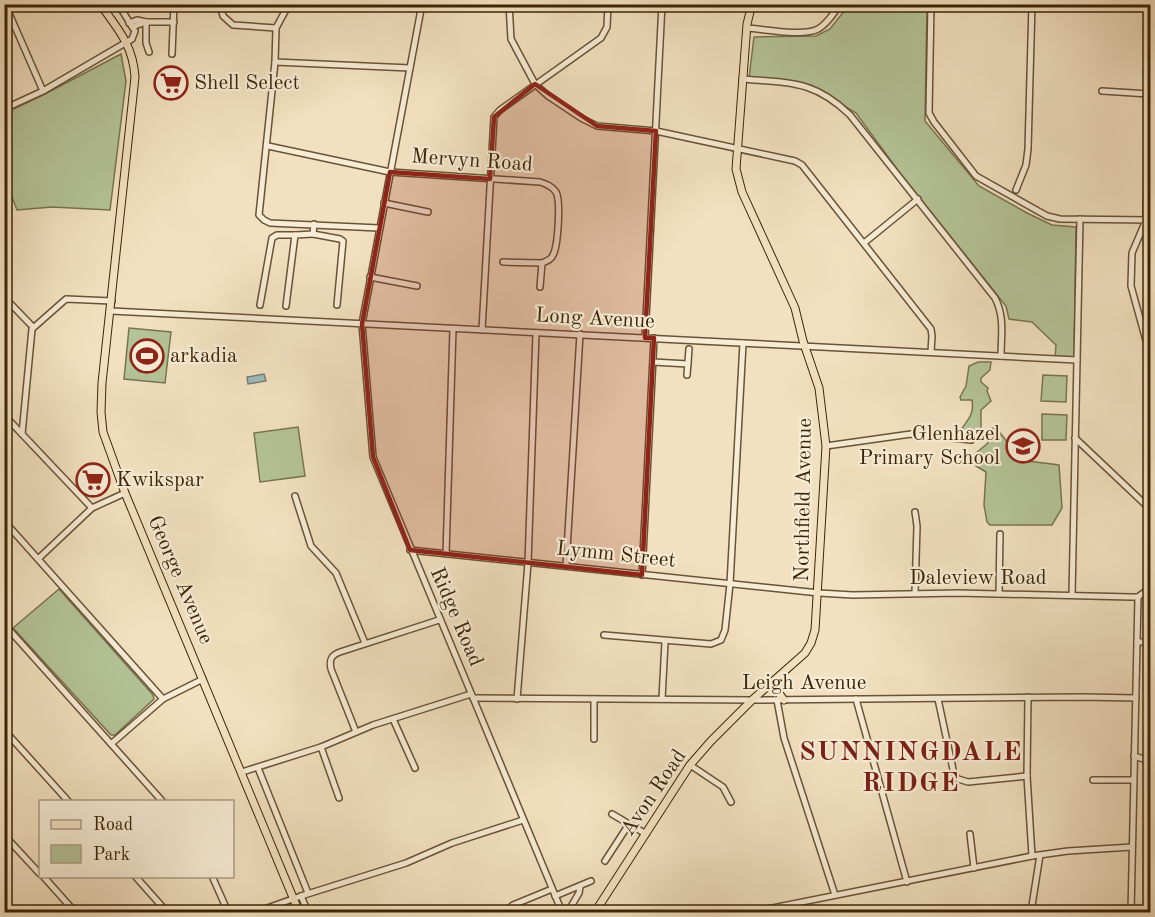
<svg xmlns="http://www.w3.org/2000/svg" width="1155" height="917" font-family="'Old Standard TT',serif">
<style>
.green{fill:#b4c498;stroke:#787450;stroke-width:1.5}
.water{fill:#9ebbbb;stroke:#777f73;stroke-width:1.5}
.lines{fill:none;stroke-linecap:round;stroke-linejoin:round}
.minor-casing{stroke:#6a5335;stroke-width:8}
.major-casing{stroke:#3d2407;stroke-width:9}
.minor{stroke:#f7ecd6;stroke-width:5}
.major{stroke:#f2e1c0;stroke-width:7}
.marked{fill:#8f2418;fill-opacity:0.2;stroke:#8f2418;stroke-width:4.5;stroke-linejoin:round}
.labels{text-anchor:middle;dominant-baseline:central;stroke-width:4.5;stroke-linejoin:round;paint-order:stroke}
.poi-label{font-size:21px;fill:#3d2407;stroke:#f7ecd6;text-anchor:start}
.street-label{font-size:21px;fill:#3d2407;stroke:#f7ecd6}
.district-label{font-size:27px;font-weight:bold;letter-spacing:1.5px;fill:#7a1f14;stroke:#f7ecd6}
</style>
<rect width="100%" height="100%" fill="#f2e1c0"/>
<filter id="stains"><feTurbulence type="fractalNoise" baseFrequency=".00333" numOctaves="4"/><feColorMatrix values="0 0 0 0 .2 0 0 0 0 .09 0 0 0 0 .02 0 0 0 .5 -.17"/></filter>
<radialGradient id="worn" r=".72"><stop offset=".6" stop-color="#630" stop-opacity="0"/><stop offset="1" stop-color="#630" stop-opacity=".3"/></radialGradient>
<!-- green -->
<g class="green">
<polygon points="849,5 927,5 925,121 979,186 1027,213 1052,225 1076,227 1074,357 1055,358 1056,345 1032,322 1009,319 1006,306 900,173 856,113 811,85 749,78 754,37 816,36 830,29"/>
<polygon points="121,54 126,81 110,210 52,207 17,210 5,179 5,113 45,94"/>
<polygon points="129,328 171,332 165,383 124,379"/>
<path d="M978,362H991L990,370L981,378V382L988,388L987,391L991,401L981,410V431C973,435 967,437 958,435C964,422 975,418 972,400H961L960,397L966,386L969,366Z"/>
<polygon points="1043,375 1067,376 1066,402 1041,401"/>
<polygon points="1042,414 1067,415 1066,440 1042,440"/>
<polygon points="298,427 305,476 260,482 254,433"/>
<polygon points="996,428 1013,449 1011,456 1013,459 1059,465 1062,508 1052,525 990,525 987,522 984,505 986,472 976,466 976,453 988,443 988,434 989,429"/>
<polygon points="59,589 153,695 154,699 115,735 111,735 13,628"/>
</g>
<!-- water -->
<g class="water">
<polygon points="264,374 266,381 248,384 247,377"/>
<polygon points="1021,433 1030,433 1029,451 1020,451"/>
</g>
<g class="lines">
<defs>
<g id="minor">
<polyline points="5,4 43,91"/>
<polyline points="220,4 223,16 233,25 276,28"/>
<polyline points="289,4 276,28 275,62 259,215 264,220 270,223 379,228"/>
<polyline points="422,4 362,324 373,457 562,912"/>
<polyline points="509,4 511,39 535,84 548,96 581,118 597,126 656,131 795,161 802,165 931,329 932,336 931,352"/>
<polyline points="931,4 929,113 934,122 976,176 1047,216 1060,219 1150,220"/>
<polyline points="146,22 146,43 149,52"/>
<polyline points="129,23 137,20 146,22"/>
<polyline points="132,27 146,22 174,22"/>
<path d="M747,28C764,29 803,37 818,29C827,24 834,13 840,4"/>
<polyline points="1150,46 1146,220 1132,253 1131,286 1150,355"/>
<polyline points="172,54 174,4"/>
<polyline points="275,62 410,68"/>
<path d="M742,79C790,83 814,80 850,115L995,298C1005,317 1001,336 1001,356"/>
<polyline points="1102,91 1149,94"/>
<polyline points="4,109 43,91 132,39 135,31 118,4"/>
<path d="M268,146L390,172L540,182C546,184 552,186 556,192C561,201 558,246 553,255C551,260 547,261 542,263L503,262"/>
<polyline points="1016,190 1026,165 1028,149 1032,4"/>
<polyline points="384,203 428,212"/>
<polyline points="314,224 313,234 340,239 343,241 337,305"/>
<polyline points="864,243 918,199"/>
<polyline points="370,277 417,286"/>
<polyline points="540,287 542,263"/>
<polyline points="4,297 33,327"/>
<polyline points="260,305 272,238 277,235 295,235"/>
<polyline points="286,306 295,235 313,234"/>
<polyline points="111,311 1077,360"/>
<polyline points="482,330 494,117 500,110 601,38 607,27 608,4"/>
<polyline points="645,338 662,4"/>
<polyline points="653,362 688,364"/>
<polyline points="687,375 689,349"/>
<polyline points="4,415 92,508"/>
<polyline points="22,434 32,329 66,299 112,301"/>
<polyline points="1075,438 1150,509"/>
<polyline points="826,446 911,434 971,440"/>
<polyline points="295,496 311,546 336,573 365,643"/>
<polyline points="4,521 163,699"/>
<polyline points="410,550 819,593 853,595 958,593 1131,597 1138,597 1150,588"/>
<polyline points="446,554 453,329"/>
<polyline points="38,559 92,508 125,493"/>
<polyline points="566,566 580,334"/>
<polyline points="642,575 654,338"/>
<polyline points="915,593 917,526 915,512"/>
<polyline points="999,594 1000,534"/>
<polyline points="1072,595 1080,219"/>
<polyline points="4,624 163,802"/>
<polyline points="604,635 711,644 721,640 725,630 730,584 743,343"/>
<polyline points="1137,642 1150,642"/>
<polyline points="1028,697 1027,776 1032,856"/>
<polyline points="473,698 752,700 1082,697 1136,698"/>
<polyline points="517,699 528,563 536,333"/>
<polyline points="662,699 665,642"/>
<polyline points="856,699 907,882"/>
<polyline points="938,699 954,774 958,779 968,782 1027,776"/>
<polyline points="777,700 784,738 835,895"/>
<polyline points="393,719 415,768"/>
<polyline points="4,730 69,802"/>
<path d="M356,732L331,669C329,660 331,655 340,652L439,620"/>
<polyline points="594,739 594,699"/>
<polyline points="111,744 163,699 203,679"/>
<polyline points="321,747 339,798"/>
<polyline points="1134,756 1150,761"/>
<polyline points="690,765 723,787 731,802"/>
<polyline points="258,768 308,893"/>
<polyline points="242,772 321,747 373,725 471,694"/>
<polyline points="1093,780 1133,780"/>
<polyline points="612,814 646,834"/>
<polyline points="970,834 974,868"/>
<polyline points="4,835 40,874"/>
<polyline points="605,861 629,824"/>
<polyline points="43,876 75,912"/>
<polyline points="135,876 167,912"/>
<polyline points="212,876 228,912"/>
<polyline points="301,896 308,912"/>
<polyline points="555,896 591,881"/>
<polyline points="569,910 579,893 580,887"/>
<polyline points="839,910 839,912"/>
<polyline points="256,912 301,896 406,863 452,843 523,820"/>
<polyline points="452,912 453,912"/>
<polyline points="505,912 513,905 552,889"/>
<polyline points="752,912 1032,856 1068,851 1132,847"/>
<polyline points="1031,912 1040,855"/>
<polyline points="1131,912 1138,597"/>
</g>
<g id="major">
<path d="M100,4C118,29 133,45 135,77L102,383L101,412L103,432L125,493L299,912"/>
<polyline points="780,676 778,692 784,700"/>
<polyline points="595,912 690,765 711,741 752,700 805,653 811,643 815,630 826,446 819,388 803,341 795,308 742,192 736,169 747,24 752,4"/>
</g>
</defs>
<!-- minor casing -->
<use href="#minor" class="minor-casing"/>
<!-- major casing -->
<use href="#major" class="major-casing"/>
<!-- minor -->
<use href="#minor" class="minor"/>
<!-- major -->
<use href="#major" class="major"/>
</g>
<!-- marked area -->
<path class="marked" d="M535,84L597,126L656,131L645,338H654L642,575L410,550L373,457L362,324L390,172L490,179L494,117Z"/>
<!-- icons -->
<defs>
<symbol id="supermarket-ring" viewBox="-11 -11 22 22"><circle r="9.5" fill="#f7ecd6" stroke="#8f2418" stroke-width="1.5"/><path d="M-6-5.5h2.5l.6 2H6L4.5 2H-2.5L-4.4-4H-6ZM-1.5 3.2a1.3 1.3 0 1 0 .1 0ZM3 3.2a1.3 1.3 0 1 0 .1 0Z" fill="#8f2418"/></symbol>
<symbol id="stadium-ring" viewBox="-11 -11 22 22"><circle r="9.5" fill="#f7ecd6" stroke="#8f2418" stroke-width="1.5"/><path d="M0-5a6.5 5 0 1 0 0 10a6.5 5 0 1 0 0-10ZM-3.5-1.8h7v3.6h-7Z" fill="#8f2418"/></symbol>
<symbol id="school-ring" viewBox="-11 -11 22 22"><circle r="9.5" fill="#f7ecd6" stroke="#8f2418" stroke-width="1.5"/><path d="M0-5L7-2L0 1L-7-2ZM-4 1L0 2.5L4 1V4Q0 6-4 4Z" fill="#8f2418"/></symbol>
</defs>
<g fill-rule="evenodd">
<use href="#supermarket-ring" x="152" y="64" width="38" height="38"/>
<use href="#stadium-ring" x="128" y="337" width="38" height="38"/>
<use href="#school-ring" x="1004" y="427" width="38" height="38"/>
<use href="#supermarket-ring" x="74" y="461" width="38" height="38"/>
</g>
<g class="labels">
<!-- poi labels -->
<g class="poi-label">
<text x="194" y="83">Shell Select</text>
<text x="170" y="356">arkadia</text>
<text x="1000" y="434" text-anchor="end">Glenhazel<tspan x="1000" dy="24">Primary School</tspan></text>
<text x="116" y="480">Kwikspar</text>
</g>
<!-- street labels -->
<g class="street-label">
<text transform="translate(472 161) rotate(4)">Mervyn Road</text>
<text transform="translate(595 319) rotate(3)">Long Avenue</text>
<text transform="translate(804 500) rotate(-89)">Northfield Avenue</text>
<text transform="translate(616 555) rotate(6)">Lymm Street</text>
<text x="978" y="578">Daleview Road</text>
<text transform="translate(180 580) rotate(67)">George Avenue</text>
<text transform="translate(456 617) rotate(67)">Ridge Road</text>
<text x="804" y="683">Leigh Avenue</text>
<text transform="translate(654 793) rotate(-56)">Avon Road</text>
</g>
<!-- district labels -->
<g class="district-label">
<text x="911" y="752">SUNNINGDALE<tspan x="911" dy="31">RIDGE</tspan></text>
</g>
</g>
<!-- margin -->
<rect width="1155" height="917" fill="none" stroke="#f2e1c0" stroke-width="24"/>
<rect x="6" y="6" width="1143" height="905" fill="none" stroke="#3d2407" stroke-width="3"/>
<rect x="12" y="12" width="1131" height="893" fill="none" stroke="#3d2407" stroke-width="1.5"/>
<!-- legend -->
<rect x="39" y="800" width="195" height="78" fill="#f7ecd6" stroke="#ad9c83" stroke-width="1.5"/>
<rect x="51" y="820" width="30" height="9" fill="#f2e1c0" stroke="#ad9c83" stroke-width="1.5"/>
<text x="93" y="830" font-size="18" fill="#3d2407">Road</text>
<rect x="51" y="845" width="30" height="18" fill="#b4c498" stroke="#ad9c83" stroke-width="1.5"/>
<text x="93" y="860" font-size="18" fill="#3d2407">Park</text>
<rect width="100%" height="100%" filter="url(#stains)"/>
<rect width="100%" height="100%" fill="url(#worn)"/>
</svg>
